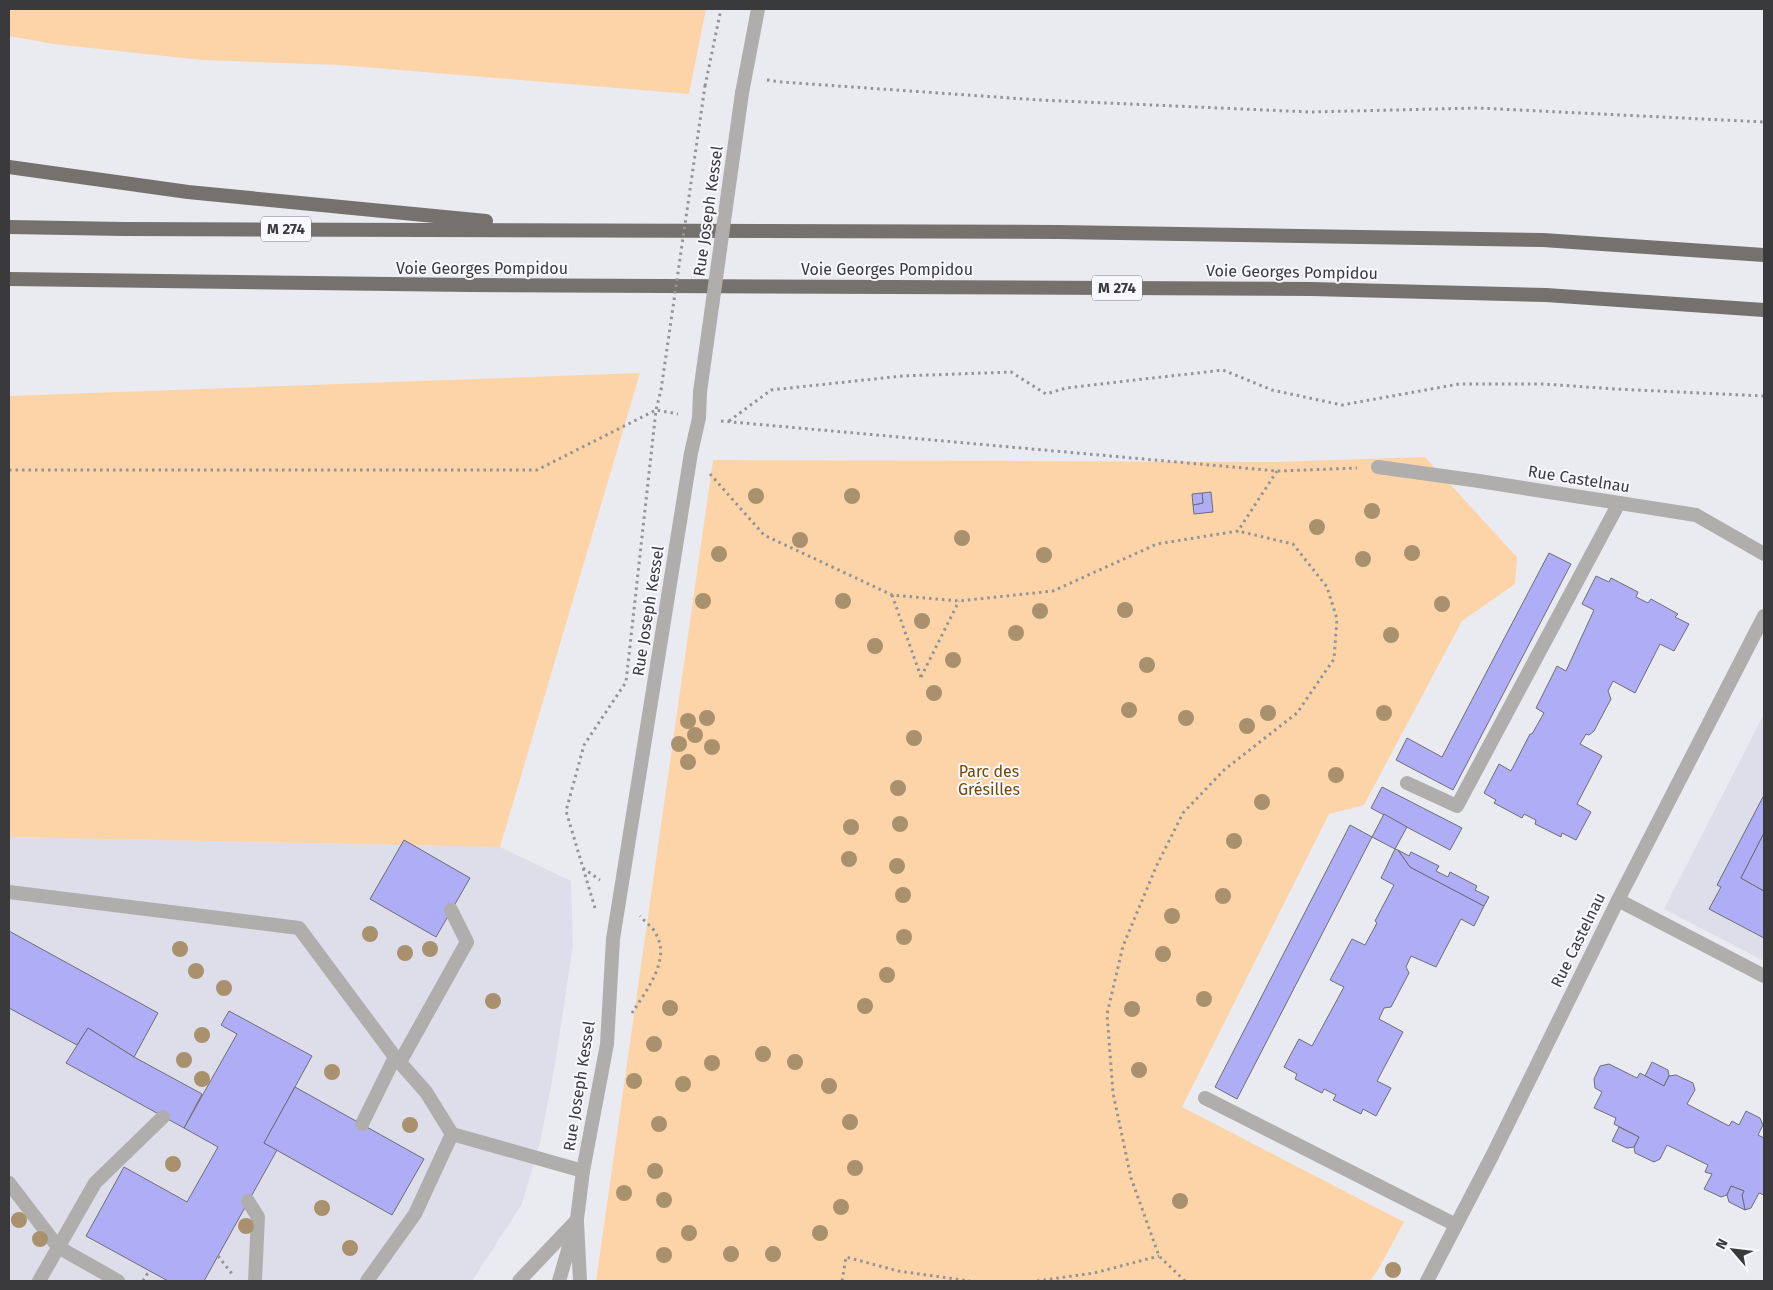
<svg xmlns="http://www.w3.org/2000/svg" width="1773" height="1290" font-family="'Fira Sans',sans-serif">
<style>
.built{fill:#dddeea}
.green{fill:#fdd4a8}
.building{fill:#afadf6;stroke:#6d6e73}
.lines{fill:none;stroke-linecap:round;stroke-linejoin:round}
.path{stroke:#939498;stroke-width:3;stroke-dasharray:2.5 4;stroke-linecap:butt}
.service{stroke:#b0aeac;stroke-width:14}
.minor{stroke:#b0aeac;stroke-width:14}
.tertiary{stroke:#b0aeac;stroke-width:14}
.trunk{stroke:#75716c;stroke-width:14}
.path-bridge{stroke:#939498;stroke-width:3;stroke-dasharray:2.5 4;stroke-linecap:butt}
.tertiary-bridge{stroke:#b0aeac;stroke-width:14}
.tree{fill:#a9916d}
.labels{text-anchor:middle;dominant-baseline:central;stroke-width:4;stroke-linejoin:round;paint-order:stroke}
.shield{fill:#f8f8fe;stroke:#737377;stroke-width:1}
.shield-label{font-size:15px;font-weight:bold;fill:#3a3a3d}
.street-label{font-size:16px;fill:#3a3a3d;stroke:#f8f8fe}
.park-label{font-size:16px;fill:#744701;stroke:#f8f8fe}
</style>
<rect width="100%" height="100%" fill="#eaebf1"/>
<!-- built -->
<g class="built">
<polygon points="1764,714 1764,961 1664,909"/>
<polygon points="9,837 500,847 571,881 573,945 555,1065 540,1143 522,1204 472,1281 9,1281"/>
</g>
<!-- green -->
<g class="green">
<polygon points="9,9 706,9 689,94 339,65 201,60 54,44 9,36"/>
<polygon points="640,373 500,847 9,837 9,396"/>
<polygon points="1425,457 1517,557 1515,584 1462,621 1364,805 1329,814 1182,1107 1404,1222 1379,1268 1370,1281 596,1281 713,460 1275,462"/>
</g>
<!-- building -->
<g class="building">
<polygon points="1211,492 1213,512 1194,514 1193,505 1203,503 1202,493"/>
<polygon points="1202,493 1203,503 1193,505 1192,494"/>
<polygon points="1549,553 1571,564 1453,790 1396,760 1407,738 1442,757"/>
<polygon points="1596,576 1609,582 1611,578 1638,592 1636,597 1648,603 1651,599 1678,614 1675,617 1689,624 1674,651 1660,644 1635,693 1613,681 1608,691 1611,699 1594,731 1589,735 1586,734 1580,744 1602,756 1577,804 1591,812 1576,840 1562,833 1561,837 1535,824 1536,820 1524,814 1522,818 1494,803 1496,800 1484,793 1499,764 1511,771 1530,734 1532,734 1544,713 1536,708 1557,666 1566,671 1594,610 1582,604"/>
<polygon points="1382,787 1462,828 1450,850 1371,808"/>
<polygon points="1764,795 1764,833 1741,878 1764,891 1764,938 1709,909 1721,887 1717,885"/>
<polygon points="1384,814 1407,827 1395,849 1372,837"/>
<polygon points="1350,825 1372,837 1237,1099 1215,1087"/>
<polygon points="1764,833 1764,891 1741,878"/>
<polygon points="404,840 470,878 436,937 370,899"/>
<polygon points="1395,849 1398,850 1410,867 1484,906 1474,926 1461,919 1436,967 1411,956 1406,967 1409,973 1391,1007 1384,1008 1379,1019 1403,1032 1377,1081 1391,1088 1376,1116 1363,1109 1361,1114 1333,1100 1336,1095 1324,1089 1322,1093 1295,1079 1297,1074 1284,1067 1299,1039 1312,1046 1344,987 1330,980 1352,939 1365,945 1377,923 1375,921 1394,885 1381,878"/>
<polygon points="1398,850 1409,856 1411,852 1439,866 1436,871 1448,877 1450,872 1477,886 1475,890 1489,897 1484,906 1410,867"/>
<polygon points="9,931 158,1013 134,1057 88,1028 77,1045 9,1008"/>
<polygon points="229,1011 312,1056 264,1143 277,1150 204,1281 168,1281 86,1236 124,1167 187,1202 218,1147 184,1128 237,1034 221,1025"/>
<polygon points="88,1028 134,1057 202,1094 184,1128 66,1063"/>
<polygon points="1652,1062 1668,1070 1669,1076 1664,1086 1645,1076"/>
<polygon points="1609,1064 1637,1078 1640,1073 1664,1086 1669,1076 1676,1075 1693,1083 1695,1090 1687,1104 1729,1126 1732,1121 1739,1125 1746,1111 1760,1118 1763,1125 1758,1135 1764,1138 1764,1195 1759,1193 1751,1208 1745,1210 1742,1195 1744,1191 1731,1186 1727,1195 1721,1197 1704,1189 1712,1174 1705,1172 1708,1165 1667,1145 1660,1159 1654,1162 1635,1153 1634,1147 1639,1137 1614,1124 1616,1118 1594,1108 1602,1092 1595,1088 1594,1079 1600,1066"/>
<polygon points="295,1087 424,1159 392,1215 264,1143"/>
<polygon points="1619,1127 1639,1137 1634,1147 1627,1148 1612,1141"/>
<polygon points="1731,1186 1744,1191 1742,1195 1745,1210 1729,1202 1727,1195"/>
</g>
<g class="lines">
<!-- path -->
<g class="path">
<polyline points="767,80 781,82 1039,100 1310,112 1478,108 1764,122"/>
<polyline points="705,86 721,9"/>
<polyline points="721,421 1277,471 1357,468"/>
<polyline points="729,421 771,390 902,376 1011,372 1046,394 1066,388 1223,370 1272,390 1342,405 1459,384 1544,384 1615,389 1764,396"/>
<polyline points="9,470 537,470 656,410 678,414"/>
<polyline points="710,474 764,535 892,595 959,601 1053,591 1157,544 1238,531 1277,471"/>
<polyline points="892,595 921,677"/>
<polyline points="921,677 959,601"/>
<polyline points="583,868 600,880"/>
<polyline points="595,908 566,811 584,745 626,682 656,410 661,390"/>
<path d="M632,1013C646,991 671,960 656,934C653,927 645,922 640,916"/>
<polyline points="218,1256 233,1275"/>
<polyline points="143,1281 149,1271"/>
<polyline points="842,1281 846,1257 898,1271 970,1281"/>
<polyline points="1037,1281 1094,1273 1159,1256"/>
<polyline points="1185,1281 1159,1256 1131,1178 1113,1093 1107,1014 1123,946 1156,867 1183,813 1224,770 1297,713 1334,659 1337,619 1327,587 1293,544 1238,531"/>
</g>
<!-- service -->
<g class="service">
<polyline points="1407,783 1457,806 1619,503"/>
<polyline points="9,892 299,928 395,1057 362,1124"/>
<polyline points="395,1057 426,1092 452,1134"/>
<polyline points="400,1062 467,942 451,910"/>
<polyline points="1205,1098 1456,1225"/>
<polyline points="9,1183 58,1247 118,1281"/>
<polyline points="248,1201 258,1217 255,1281"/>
<polyline points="39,1281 95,1183 163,1117"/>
<polyline points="367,1281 415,1214 452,1134 583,1171"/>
</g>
<!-- minor -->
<g class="minor">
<polyline points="1378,467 1479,481 1696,515 1764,554"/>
<polyline points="1618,900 1764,976"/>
<polyline points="577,1222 580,1281"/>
<polyline points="1427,1281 1492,1156 1618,900 1764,616"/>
</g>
<!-- tertiary -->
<g class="tertiary">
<polyline points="742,93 758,9"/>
<polyline points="519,1281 575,1222"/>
<polyline points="559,1281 577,1219 583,1171 607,1044 613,939 691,453 699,418 700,392"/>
</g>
<!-- trunk -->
<g class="trunk">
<polyline points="9,167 188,192 486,221"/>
<polyline points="9,227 124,229 1059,232 1543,240 1764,255"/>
<polyline points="9,279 469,285 1311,289 1546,295 1764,310"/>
</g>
<!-- path-bridge -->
<polyline class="path-bridge" points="661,390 705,86"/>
<!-- tertiary-bridge -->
<polyline class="tertiary-bridge" points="700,392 742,93"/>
</g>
<!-- trees -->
<g class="tree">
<circle cx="756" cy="496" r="8"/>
<circle cx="852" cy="496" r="8"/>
<circle cx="1372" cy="511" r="8"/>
<circle cx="1317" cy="527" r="8"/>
<circle cx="962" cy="538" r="8"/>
<circle cx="800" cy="540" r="8"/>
<circle cx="1412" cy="553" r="8"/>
<circle cx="719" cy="554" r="8"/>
<circle cx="1044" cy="555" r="8"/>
<circle cx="1363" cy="559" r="8"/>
<circle cx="703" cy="601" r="8"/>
<circle cx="843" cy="601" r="8"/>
<circle cx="1442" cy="604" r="8"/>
<circle cx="1125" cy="610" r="8"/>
<circle cx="1040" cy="611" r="8"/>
<circle cx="922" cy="621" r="8"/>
<circle cx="1016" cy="633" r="8"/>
<circle cx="1391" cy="635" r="8"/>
<circle cx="875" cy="646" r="8"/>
<circle cx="953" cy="660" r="8"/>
<circle cx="1147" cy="665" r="8"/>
<circle cx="934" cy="693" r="8"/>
<circle cx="1129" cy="710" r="8"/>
<circle cx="1268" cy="713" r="8"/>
<circle cx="1384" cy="713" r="8"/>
<circle cx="707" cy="718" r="8"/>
<circle cx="1186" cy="718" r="8"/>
<circle cx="688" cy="721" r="8"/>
<circle cx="1247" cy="726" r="8"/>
<circle cx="695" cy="735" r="8"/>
<circle cx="914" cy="738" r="8"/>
<circle cx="679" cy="744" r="8"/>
<circle cx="712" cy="747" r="8"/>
<circle cx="688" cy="762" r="8"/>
<circle cx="1336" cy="775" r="8"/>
<circle cx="898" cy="788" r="8"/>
<circle cx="1262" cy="802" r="8"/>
<circle cx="900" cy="824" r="8"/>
<circle cx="851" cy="827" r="8"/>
<circle cx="1234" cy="841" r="8"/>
<circle cx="849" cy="859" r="8"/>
<circle cx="897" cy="866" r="8"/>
<circle cx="903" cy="895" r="8"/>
<circle cx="1223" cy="896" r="8"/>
<circle cx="1172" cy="916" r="8"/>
<circle cx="370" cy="934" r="8"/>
<circle cx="904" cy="937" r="8"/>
<circle cx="180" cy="949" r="8"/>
<circle cx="430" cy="949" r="8"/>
<circle cx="405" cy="953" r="8"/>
<circle cx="1163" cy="954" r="8"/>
<circle cx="196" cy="971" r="8"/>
<circle cx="887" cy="975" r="8"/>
<circle cx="224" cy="988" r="8"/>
<circle cx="1204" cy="999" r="8"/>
<circle cx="493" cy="1001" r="8"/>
<circle cx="865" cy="1006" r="8"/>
<circle cx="670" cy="1008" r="8"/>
<circle cx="1132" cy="1009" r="8"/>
<circle cx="202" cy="1035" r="8"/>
<circle cx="654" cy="1044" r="8"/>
<circle cx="763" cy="1054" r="8"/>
<circle cx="184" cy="1060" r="8"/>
<circle cx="795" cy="1062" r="8"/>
<circle cx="712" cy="1063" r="8"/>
<circle cx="1139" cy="1070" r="8"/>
<circle cx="332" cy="1072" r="8"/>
<circle cx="202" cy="1079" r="8"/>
<circle cx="634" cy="1081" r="8"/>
<circle cx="683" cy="1084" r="8"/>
<circle cx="829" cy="1086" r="8"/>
<circle cx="850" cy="1122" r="8"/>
<circle cx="659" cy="1124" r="8"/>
<circle cx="410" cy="1125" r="8"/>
<circle cx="173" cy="1164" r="8"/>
<circle cx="855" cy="1168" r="8"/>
<circle cx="655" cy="1171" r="8"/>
<circle cx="624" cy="1193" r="8"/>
<circle cx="664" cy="1200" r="8"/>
<circle cx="1180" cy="1201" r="8"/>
<circle cx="841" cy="1207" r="8"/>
<circle cx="322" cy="1208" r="8"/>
<circle cx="19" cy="1220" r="8"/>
<circle cx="246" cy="1226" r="8"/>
<circle cx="689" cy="1233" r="8"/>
<circle cx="820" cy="1233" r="8"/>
<circle cx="40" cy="1239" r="8"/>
<circle cx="350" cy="1248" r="8"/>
<circle cx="731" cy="1254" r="8"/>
<circle cx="773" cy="1254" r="8"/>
<circle cx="664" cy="1255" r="8"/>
<circle cx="1393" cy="1270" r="8"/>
</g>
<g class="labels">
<!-- shield labels -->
<g class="shield">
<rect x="261" y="216.5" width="50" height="25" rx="4"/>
<rect x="1092" y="275.5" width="50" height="25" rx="4"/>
</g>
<g class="shield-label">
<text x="286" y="229">M 274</text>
<text x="1117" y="288">M 274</text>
</g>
<!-- street labels -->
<g class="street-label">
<text transform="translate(708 211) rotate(-82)">Rue Joseph Kessel</text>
<text x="482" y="268">Voie Georges Pompidou</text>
<text x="887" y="269">Voie Georges Pompidou</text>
<text transform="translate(1292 272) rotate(1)">Voie Georges Pompidou</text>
<text transform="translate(1579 479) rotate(9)">Rue Castelnau</text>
<text transform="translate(648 611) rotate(-81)">Rue Joseph Kessel</text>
<text transform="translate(1578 940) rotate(-64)">Rue Castelnau</text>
<text transform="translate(579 1086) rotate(-81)">Rue Joseph Kessel</text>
</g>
<!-- park labels -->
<g class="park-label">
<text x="989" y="771">Parc des<tspan x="989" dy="18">Grésilles</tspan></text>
</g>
</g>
<!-- border -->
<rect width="1773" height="1290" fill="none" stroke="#3a3a3d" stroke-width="20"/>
<!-- north arrow -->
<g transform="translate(1733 1250) rotate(298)" stroke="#f8f8fe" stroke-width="4" paint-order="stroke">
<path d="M0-4L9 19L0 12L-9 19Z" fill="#3a3a3d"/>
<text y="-8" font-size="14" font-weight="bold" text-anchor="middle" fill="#3a3a3d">N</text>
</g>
</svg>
